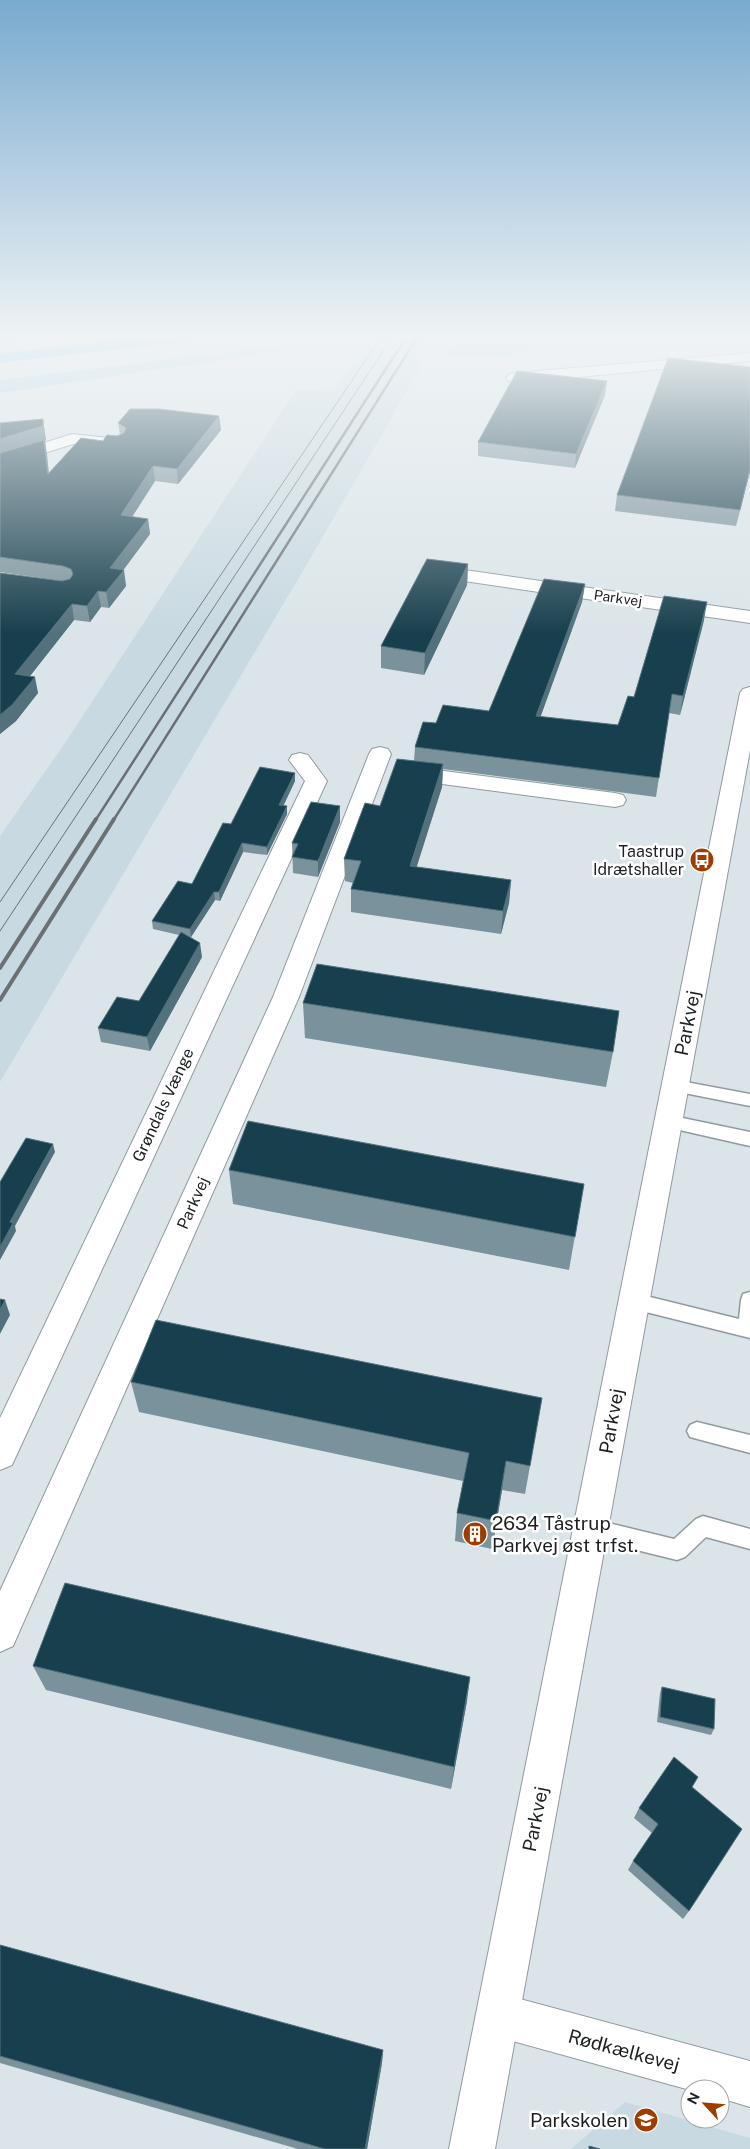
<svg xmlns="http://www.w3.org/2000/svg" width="750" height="2149" font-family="'Public Sans',sans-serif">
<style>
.built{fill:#c8d9e1}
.green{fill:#aad3e4}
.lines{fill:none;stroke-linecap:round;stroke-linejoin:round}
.lane-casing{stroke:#919a9e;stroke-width:3}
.street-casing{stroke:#919a9e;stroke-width:2}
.secondary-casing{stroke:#919a9e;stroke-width:2}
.highway-casing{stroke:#c0c1c1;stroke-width:2}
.lane{fill:#fff;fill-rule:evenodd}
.street{fill:#fff;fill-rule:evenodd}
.secondary{fill:#fff;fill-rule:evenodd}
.highway{fill:#4ac4ed;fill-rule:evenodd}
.tram{stroke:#6a7073;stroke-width:1}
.rail-far1{stroke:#6a7073;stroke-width:2.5}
.rail{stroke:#6a7073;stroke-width:4}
.wall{fill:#7a929b}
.shaded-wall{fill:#52717c}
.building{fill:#183f4d;stroke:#52717c}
.labels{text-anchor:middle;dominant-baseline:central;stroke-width:5;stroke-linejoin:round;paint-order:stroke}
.far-street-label{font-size:14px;fill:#1d2022;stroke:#fff}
.poi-label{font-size:16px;fill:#1d2022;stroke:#fff;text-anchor:end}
.street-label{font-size:16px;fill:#1d2022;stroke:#fff}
.near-street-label{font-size:19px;fill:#1d2022;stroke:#fff}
.near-poi-label{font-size:19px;fill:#1d2022;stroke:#fff;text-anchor:start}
</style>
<rect width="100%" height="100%" fill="#dbe5e9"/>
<!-- built -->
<g class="built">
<polygon points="431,333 417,357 426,358 310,559 0,1082 0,836 67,740 297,389 333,392 374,338"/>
<polygon points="625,2102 750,2138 750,2149 571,2149"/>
</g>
<!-- green -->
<g class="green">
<polygon points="464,333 676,333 537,349 507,357 446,356"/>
<polygon points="290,345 283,351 0,393 0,380"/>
</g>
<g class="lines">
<defs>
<g id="lane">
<polygon points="675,1080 750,1094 750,1106 669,1090 667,1086 669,1082"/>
<polygon points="668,1115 750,1132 750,1146 662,1126 660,1121 662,1116"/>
<polygon points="750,1292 750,1338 634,1309 627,1307 625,1301 627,1295 634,1293 739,1319 741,1300 743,1294"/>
<polygon points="697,1422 750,1435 750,1453 690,1437 687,1431 690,1425"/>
<polygon points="703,1516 750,1529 750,1549 706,1537 685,1557 677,1560 592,1539 585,1536 581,1529 585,1522 592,1519 674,1539 696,1519"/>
</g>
<g id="street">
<polygon points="750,353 750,361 514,383 509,381 506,378 509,375 514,373"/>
<polygon points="72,434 117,439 123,441 125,444 123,447 117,449 73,444 0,467 0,457"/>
<polygon points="430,565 750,611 750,623 423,575 421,571 423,567"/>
<polygon points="380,747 388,749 391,754 299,997 13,1646 0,1652 0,1591 273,997 369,754 372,749"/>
<polygon points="300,753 308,755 327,781 12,1465 0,1470 0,1418 305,781 289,760 292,755"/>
<polygon points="405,766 615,793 623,795 626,800 623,805 615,807 397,778 394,773 397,768"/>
<polygon points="498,1993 750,2061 750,2107 720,2098 720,2089 690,2090 498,2037 482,2031 476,2015 482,1999"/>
</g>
<polygon id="secondary" points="750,687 750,750 495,2149 449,2149 740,693 743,689"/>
<g id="highway">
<polygon points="56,333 49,337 0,342 0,334"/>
<polygon points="182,333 228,333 221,337 0,362 0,354"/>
</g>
</defs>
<!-- lane casing -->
<use href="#lane" class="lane-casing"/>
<!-- street casing -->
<use href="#street" class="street-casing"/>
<!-- secondary casing -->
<use href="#secondary" class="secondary-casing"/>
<!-- highway casing -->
<use href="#highway" class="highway-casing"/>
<!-- lane -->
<use href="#lane" class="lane"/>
<!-- street -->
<use href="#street" class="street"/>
<!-- secondary -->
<use href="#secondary" class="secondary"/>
<!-- highway -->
<use href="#highway" class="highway"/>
<!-- tram -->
<g class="tram">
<polyline points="0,902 384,333"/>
<polyline points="0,931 395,333"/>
</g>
<!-- rail-far1 -->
<g class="rail-far1">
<polyline points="95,821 409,333"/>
<polyline points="113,821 420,333"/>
</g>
<!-- rail -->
<g class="rail">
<polyline points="0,968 96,819"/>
<polyline points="0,1000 114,819"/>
</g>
</g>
<!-- wall -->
<g class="wall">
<polygon points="750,367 750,472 736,526 615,511 617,495"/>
<polygon points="607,381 605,395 575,468 478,456 478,442"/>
<polygon points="219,416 221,430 178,484 155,481 132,517 148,519 150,534 123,570 126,586 109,608 101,607 90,622 74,620 30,676 38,693 16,721 0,734 0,573 63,581 0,572 0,423 43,419 45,434 46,440 45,441 49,472 103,441 120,435 118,423"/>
<polygon points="468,564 467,585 424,675 381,668 381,646"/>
<polygon points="585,584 582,602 540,717 618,725 634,697 704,620 680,715 669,713 656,797 443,769 442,787 416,867 511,880 509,903 501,934 351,912 351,889 353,883 345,881 344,859 380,806 414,761 415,747 489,711"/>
<polygon points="295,773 295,781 283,806 287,806 287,814 267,855 243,852 220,901 215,900 191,937 202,957 150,1051 101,1042 98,1028 139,1001 179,935 153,929 152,921 192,884 231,824"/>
<polygon points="340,806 340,822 318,877 293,873 292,843"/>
<polygon points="303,1003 613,1052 606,1087 305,1038"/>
<polygon points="229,1170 584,1184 569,1270 233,1204"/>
<polygon points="131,1382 530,1466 525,1494 502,1490 492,1549 455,1541 457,1513 463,1481 139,1412"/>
<polygon points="33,1666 467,1701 451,1789 46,1690"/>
<polygon points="662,1687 714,1729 711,1735 657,1722 660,1693"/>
<polygon points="692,1788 689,1911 683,1919 628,1870 633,1861 652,1833 634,1818 639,1808"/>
<polygon points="0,1945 383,2050 382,2063 367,2149 298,2149 0,2063"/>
</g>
<!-- shaded-wall -->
<g class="shaded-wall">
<polygon points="607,381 605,395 575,468 576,454"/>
<polygon points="219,416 221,430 178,484 177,469"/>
<polygon points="43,419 45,434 46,440 45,441 47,454 50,488 0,455 0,439"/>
<polygon points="153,466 155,481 123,531 121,515"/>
<polygon points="750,469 750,472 736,526 740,510"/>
<polygon points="148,519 150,534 113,584 110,568"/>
<polygon points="468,564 467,585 424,675 425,653"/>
<polygon points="124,570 126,586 109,608 106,592"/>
<polygon points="585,584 582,602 534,735 536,716"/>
<polygon points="98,591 101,607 90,622 87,606"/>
<polygon points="707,602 704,620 680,715 683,696"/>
<polygon points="72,604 74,620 19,690 15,674"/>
<polygon points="35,677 38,693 16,721 0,734 0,715"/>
<polygon points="443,764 442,787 410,888 410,866"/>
<polygon points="295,773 295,781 280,813 279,805"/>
<polygon points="287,806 287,814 267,855 267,847"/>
<polygon points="340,806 340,822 318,877 318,861"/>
<polygon points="242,843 243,852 220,901 219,892"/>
<polygon points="511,880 509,903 501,934 503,911"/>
<polygon points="214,892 215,900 191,937 190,929"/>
<polygon points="200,943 202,957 150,1051 147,1037"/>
<polygon points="53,1144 55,1152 15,1226 16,1231 0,1260 0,1247 10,1222"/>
<polygon points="5,1300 10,1315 0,1334 0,1310"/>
<polygon points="506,1461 502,1490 492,1549 496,1521"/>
<polygon points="470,1677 467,1701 451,1789 454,1767"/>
<polygon points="383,2050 382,2063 367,2149 365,2149"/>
</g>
<!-- building -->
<g class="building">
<polygon points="668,358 750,367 750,469 740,510 617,495"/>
<polygon points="517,371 607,381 576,454 478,442"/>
<polygon points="130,409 159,409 219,416 177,469 153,466 121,515 148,519 110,568 124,570 106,592 98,591 87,606 72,604 15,674 35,677 12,705 0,715 0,573 62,581 70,579 73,574 71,569 63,566 0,557 0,453 44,440 48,474 81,438 103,441 107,435 117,436 124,433 126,428 118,423"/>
<polygon points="43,419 43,426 0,439 0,423"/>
<polygon points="427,559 468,564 425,653 381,646"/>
<polygon points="544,579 585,584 536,716 618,725 628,696 634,697 664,596 707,602 683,696 672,694 659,778 415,747 423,722 436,723 443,705 489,711"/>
<polygon points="397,759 443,764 410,866 511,880 503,911 351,889 361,861 344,859 365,803 380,806"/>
<polygon points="260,767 295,773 279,805 287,806 267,847 242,843 219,892 214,892 190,929 152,921 178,881 192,884 223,823 231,824"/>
<polygon points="311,802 340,806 318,861 292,857 298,844 292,843"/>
<polygon points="181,932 200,943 147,1037 98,1028 117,997 139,1001"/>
<polygon points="317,964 619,1011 613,1052 303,1003"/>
<polygon points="248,1121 584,1184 575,1237 229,1170"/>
<polygon points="26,1138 53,1144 10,1222 13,1223 0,1247 0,1182"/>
<polygon points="0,1299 5,1300 0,1310"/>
<polygon points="156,1320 542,1398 530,1466 506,1461 496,1521 457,1513 469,1453 131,1382"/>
<polygon points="65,1583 470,1677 454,1767 33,1666"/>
<polygon points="662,1687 715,1699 714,1729 660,1717"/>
<polygon points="674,1757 698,1777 692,1787 742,1829 689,1911 633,1861 658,1824 639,1808"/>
<polygon points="0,1945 383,2050 365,2149 325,2149 0,2056"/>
<polygon points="589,2146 600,2149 589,2149"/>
</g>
<!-- sky -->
<linearGradient id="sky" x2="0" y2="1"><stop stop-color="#79aacf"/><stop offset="0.53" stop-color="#eff3f5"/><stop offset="1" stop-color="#eff3f5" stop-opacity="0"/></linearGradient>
<rect width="750" height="634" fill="url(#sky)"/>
<!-- icons -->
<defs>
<symbol id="bus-disc" viewBox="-11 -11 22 22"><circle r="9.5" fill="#9f3c00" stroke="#fff"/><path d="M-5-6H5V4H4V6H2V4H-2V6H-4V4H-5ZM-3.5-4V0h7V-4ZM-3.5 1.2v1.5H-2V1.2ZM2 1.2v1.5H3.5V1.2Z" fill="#fff"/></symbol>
<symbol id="building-disc" viewBox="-11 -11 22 22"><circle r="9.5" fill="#9f3c00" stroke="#fff"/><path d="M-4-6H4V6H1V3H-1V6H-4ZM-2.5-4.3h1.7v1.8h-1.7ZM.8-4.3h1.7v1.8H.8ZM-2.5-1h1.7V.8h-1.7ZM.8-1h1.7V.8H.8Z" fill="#fff"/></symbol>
<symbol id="school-disc" viewBox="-11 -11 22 22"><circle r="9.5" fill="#9f3c00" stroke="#fff"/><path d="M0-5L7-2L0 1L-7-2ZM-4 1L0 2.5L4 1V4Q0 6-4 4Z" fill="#fff"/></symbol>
</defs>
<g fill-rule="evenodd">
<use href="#bus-disc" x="688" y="846" width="28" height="28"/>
<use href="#building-disc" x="461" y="1520" width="28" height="28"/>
<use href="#school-disc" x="632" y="2106" width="28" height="28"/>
</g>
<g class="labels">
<!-- far-street labels -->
<g class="far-street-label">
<text transform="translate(618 598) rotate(8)">Parkvej</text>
</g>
<!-- poi labels -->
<g class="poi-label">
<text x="684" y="851">Taastrup<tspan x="684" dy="18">Idrætshaller</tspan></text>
</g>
<!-- street labels -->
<g class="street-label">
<text transform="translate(163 1105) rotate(-65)">Grøndals Vænge</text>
<text transform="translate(193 1203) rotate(-66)">Parkvej</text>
</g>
<!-- near-street labels -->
<g class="near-street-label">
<text transform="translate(687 1023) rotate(-79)">Parkvej</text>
<text transform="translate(611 1421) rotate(-80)">Parkvej</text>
<text transform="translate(535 1819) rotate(-79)">Parkvej</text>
<text transform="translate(624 2050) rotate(15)">Rødkælkevej</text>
</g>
<!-- near-poi labels -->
<g class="near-poi-label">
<text x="492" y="1523">2634 Tåstrup<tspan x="492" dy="22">Parkvej øst trfst.</tspan></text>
<text x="628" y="2120" text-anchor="end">Parkskolen</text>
</g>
</g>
<!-- north arrow -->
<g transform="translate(705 2104) rotate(296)"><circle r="24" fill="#ffffff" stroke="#a5a6a7"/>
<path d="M0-4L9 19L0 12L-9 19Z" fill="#9f3c00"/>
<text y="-8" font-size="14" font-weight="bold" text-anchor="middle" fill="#1d2022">N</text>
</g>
</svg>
